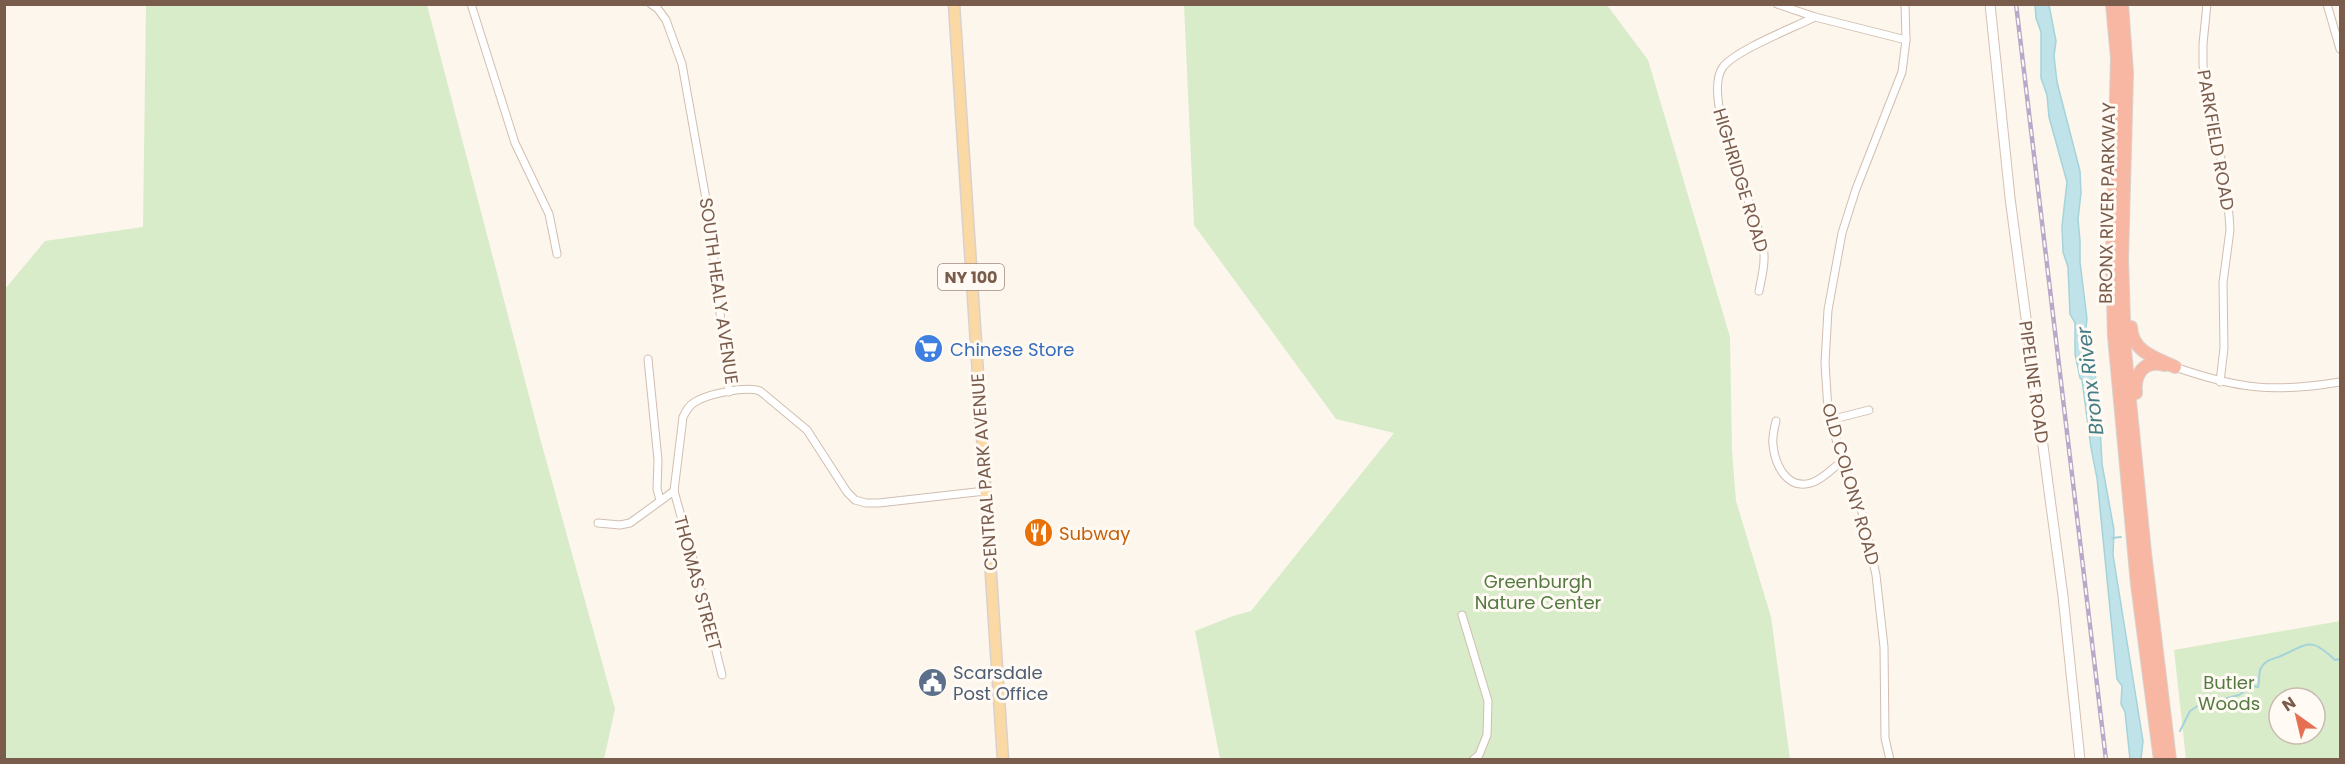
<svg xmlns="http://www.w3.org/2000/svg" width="2345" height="764" font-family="Poppins,sans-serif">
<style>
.green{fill:#d8ecc9;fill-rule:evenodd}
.water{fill:#bfe3e8;stroke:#a5d3da;stroke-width:1.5}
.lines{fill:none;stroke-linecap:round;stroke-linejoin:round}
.stream{stroke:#a5d3da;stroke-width:2}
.street-casing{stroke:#d1beb0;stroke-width:9}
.secondary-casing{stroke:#d6c0b0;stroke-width:11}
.primary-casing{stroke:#dad1cd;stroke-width:13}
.highway-casing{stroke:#dad1cd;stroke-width:14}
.street{stroke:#fff;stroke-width:7}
.secondary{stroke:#fff;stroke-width:9}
.primary{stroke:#fbd9a5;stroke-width:10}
.highway{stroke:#f7b7a3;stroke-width:12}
.rail-casing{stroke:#b9a8c9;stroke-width:4.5}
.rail{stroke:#fffaf3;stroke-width:2;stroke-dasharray:7;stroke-linecap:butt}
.labels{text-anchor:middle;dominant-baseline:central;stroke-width:6;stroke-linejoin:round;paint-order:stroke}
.shield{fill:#fffaf3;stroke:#a28b7f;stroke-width:1.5}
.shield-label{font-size:16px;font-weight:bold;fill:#7a5c4d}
.street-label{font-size:18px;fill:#7a5c4d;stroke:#fffaf3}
.shop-label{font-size:18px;fill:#366cbe;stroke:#fffaf3;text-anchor:start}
.food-label{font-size:18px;fill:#c56008;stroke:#fffaf3;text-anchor:start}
.park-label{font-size:18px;fill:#537a41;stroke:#fffaf3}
.service-label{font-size:18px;fill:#4e5e75;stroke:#fffaf3;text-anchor:start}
.water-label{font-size:20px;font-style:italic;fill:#437c86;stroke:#fffaf3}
</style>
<rect width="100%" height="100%" fill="#fdf6ec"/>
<!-- green -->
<g class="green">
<polygon points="146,5 427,5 540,438 615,709 604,759 5,759 5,289 45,241 143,227"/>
<polygon points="1184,5 1607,5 1648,60 1730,337 1732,451 1736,501 1771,617 1790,759 1220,759 1195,631 1233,616 1251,611 1394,433 1336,419 1194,225"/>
<path d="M2340,621V759H2186L2174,650ZM2279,698H2315V734H2279Z"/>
</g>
<!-- water -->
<polygon class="water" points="2035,5 2049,5 2056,41 2054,56 2057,82 2080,171 2081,193 2078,219 2080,241 2080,262 2087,319 2086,328 2098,389 2102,464 2114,530 2113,555 2143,741 2141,759 2130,759 2125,712 2121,704 2122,686 2117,679 2097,478 2091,448 2082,380 2080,378 2075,354 2075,323 2070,314 2068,267 2063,252 2062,226 2067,182 2049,117 2047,95 2041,78 2041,32 2036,18"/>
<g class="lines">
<!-- stream -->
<g class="stream">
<polyline points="2112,538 2121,537"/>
<path d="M2180,731L2190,711L2207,700L2224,699L2239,695L2252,686L2258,687C2260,681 2258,674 2261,668C2265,660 2273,659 2281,656C2308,644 2310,636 2335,660L2340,659"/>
</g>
<defs>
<g id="street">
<polyline points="471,4 515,143 549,214 557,254"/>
<polyline points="651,4 658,9 666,20 682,64 709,216 729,392"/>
<polyline points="1777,4 1815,17 1906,40"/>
<polyline points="2207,4 2203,44 2203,66 2217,131 2229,215 2230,230 2223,283 2224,348 2220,382"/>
<polyline points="2327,4 2340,49"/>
<path d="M1759,291C1762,276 1766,261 1763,246C1755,207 1700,98 1723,67C1736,50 1793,28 1815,17"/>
<polyline points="648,359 658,460 657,489 660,500"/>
<path d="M2175,367C2238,389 2274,393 2340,382"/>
<polyline points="1830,420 1869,410"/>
<path d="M1776,421C1774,429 1772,438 1773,445C1775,465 1787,490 1811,483C1822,480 1833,468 1842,461"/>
<polyline points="598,523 620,525 630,523 674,491"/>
<polyline points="1462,615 1488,701 1487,735 1479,755 1473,760"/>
<path d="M722,675L697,574L674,491L683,417C686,411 689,405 695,402C707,394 746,386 760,391L807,430L847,492L855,500L866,503H879L985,491"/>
<polyline points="1890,760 1885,738 1884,647 1876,575 1862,512 1842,461 1828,410 1825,363 1828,310 1842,233 1856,189 1902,72 1906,40 1905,4"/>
</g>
<polyline id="secondary" points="1990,4 2010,198 2063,596 2080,760"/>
<polyline id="primary" points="954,4 1003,760"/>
<g id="highway">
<polyline points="2112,4 2117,58 2112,258 2114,336 2137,584 2160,760"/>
<polyline points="2122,4 2127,73 2122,259 2125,351 2145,553 2170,760"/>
<path d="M2131,327C2132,352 2156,358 2175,367"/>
<path d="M2136,393C2134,374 2144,359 2165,365"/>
</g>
</defs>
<!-- street casing -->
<use href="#street" class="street-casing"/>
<!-- secondary casing -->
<use href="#secondary" class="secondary-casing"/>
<!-- primary casing -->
<use href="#primary" class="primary-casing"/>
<!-- highway casing -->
<use href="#highway" class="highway-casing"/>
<!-- street -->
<use href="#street" class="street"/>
<!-- secondary -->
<use href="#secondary" class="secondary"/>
<!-- primary -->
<use href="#primary" class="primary"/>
<!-- highway -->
<use href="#highway" class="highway"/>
<defs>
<polyline id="rail" points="2016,4 2106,760"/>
</defs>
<!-- rail casing -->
<use href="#rail" class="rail-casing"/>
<!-- rail -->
<use href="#rail" class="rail"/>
</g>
<!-- icons -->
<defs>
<symbol id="supermarket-disc" viewBox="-11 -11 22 22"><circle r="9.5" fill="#3f7fe0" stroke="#fffaf3"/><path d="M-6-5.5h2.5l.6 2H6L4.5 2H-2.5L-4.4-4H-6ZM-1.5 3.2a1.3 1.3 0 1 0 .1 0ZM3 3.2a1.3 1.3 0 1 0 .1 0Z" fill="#fff"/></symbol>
<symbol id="restaurant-disc" viewBox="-11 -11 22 22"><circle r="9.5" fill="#e8710a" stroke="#fffaf3"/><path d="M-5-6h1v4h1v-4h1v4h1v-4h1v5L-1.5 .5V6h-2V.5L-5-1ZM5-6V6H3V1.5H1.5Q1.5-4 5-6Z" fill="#fff"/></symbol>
<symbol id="civic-disc" viewBox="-11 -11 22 22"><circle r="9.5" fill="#5c6f8a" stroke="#fffaf3"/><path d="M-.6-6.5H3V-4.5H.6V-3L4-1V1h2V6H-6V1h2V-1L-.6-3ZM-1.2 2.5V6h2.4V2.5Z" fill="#fff"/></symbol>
</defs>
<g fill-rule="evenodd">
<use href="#supermarket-disc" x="912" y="332" width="33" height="33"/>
<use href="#restaurant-disc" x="1022" y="516" width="33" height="33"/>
<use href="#civic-disc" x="916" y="666" width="33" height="33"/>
</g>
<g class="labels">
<!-- shield labels -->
<rect class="shield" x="938" y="264" width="66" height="26" rx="4.5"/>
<g class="shield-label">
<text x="971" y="277">NY 100</text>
</g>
<!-- street labels -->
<g class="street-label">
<text transform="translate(2216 140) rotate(80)">PARKFIELD ROAD</text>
<text transform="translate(1741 180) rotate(73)">HIGHRIDGE ROAD</text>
<text transform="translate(2107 203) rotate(-89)">BRONX RIVER PARKWAY</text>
<text transform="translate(719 291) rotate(82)">SOUTH HEALY AVENUE</text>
<text transform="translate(2034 382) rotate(82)">PIPELINE ROAD</text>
<text transform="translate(984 472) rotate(-94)">CENTRAL PARK AVENUE</text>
<text transform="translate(1851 484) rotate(74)">OLD COLONY ROAD</text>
<text transform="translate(698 583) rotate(75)">THOMAS STREET</text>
</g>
<!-- shop labels -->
<g class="shop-label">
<text x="950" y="349">Chinese Store</text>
</g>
<!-- food labels -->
<g class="food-label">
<text x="1059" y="533">Subway</text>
</g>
<!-- park labels -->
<g class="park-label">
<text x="1538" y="581">Greenburgh<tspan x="1538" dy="21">Nature Center</tspan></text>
<text x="2229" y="682">Butler<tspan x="2229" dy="21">Woods</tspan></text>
</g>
<!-- service labels -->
<g class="service-label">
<text x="953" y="672">Scarsdale<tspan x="953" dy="21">Post Office</tspan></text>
</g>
<!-- water labels -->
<g class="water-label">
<text transform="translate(2090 381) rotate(-97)">Bronx River</text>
</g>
</g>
<!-- border -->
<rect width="2345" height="764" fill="none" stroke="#7a5c4d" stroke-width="12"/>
<!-- north arrow -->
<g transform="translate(2297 716) rotate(326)"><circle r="28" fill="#fffaf3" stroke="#cabbb1" stroke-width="1.5"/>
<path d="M0-4.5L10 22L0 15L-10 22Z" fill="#e76f51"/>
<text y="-9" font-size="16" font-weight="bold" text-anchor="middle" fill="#7a5c4d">N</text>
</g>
</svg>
